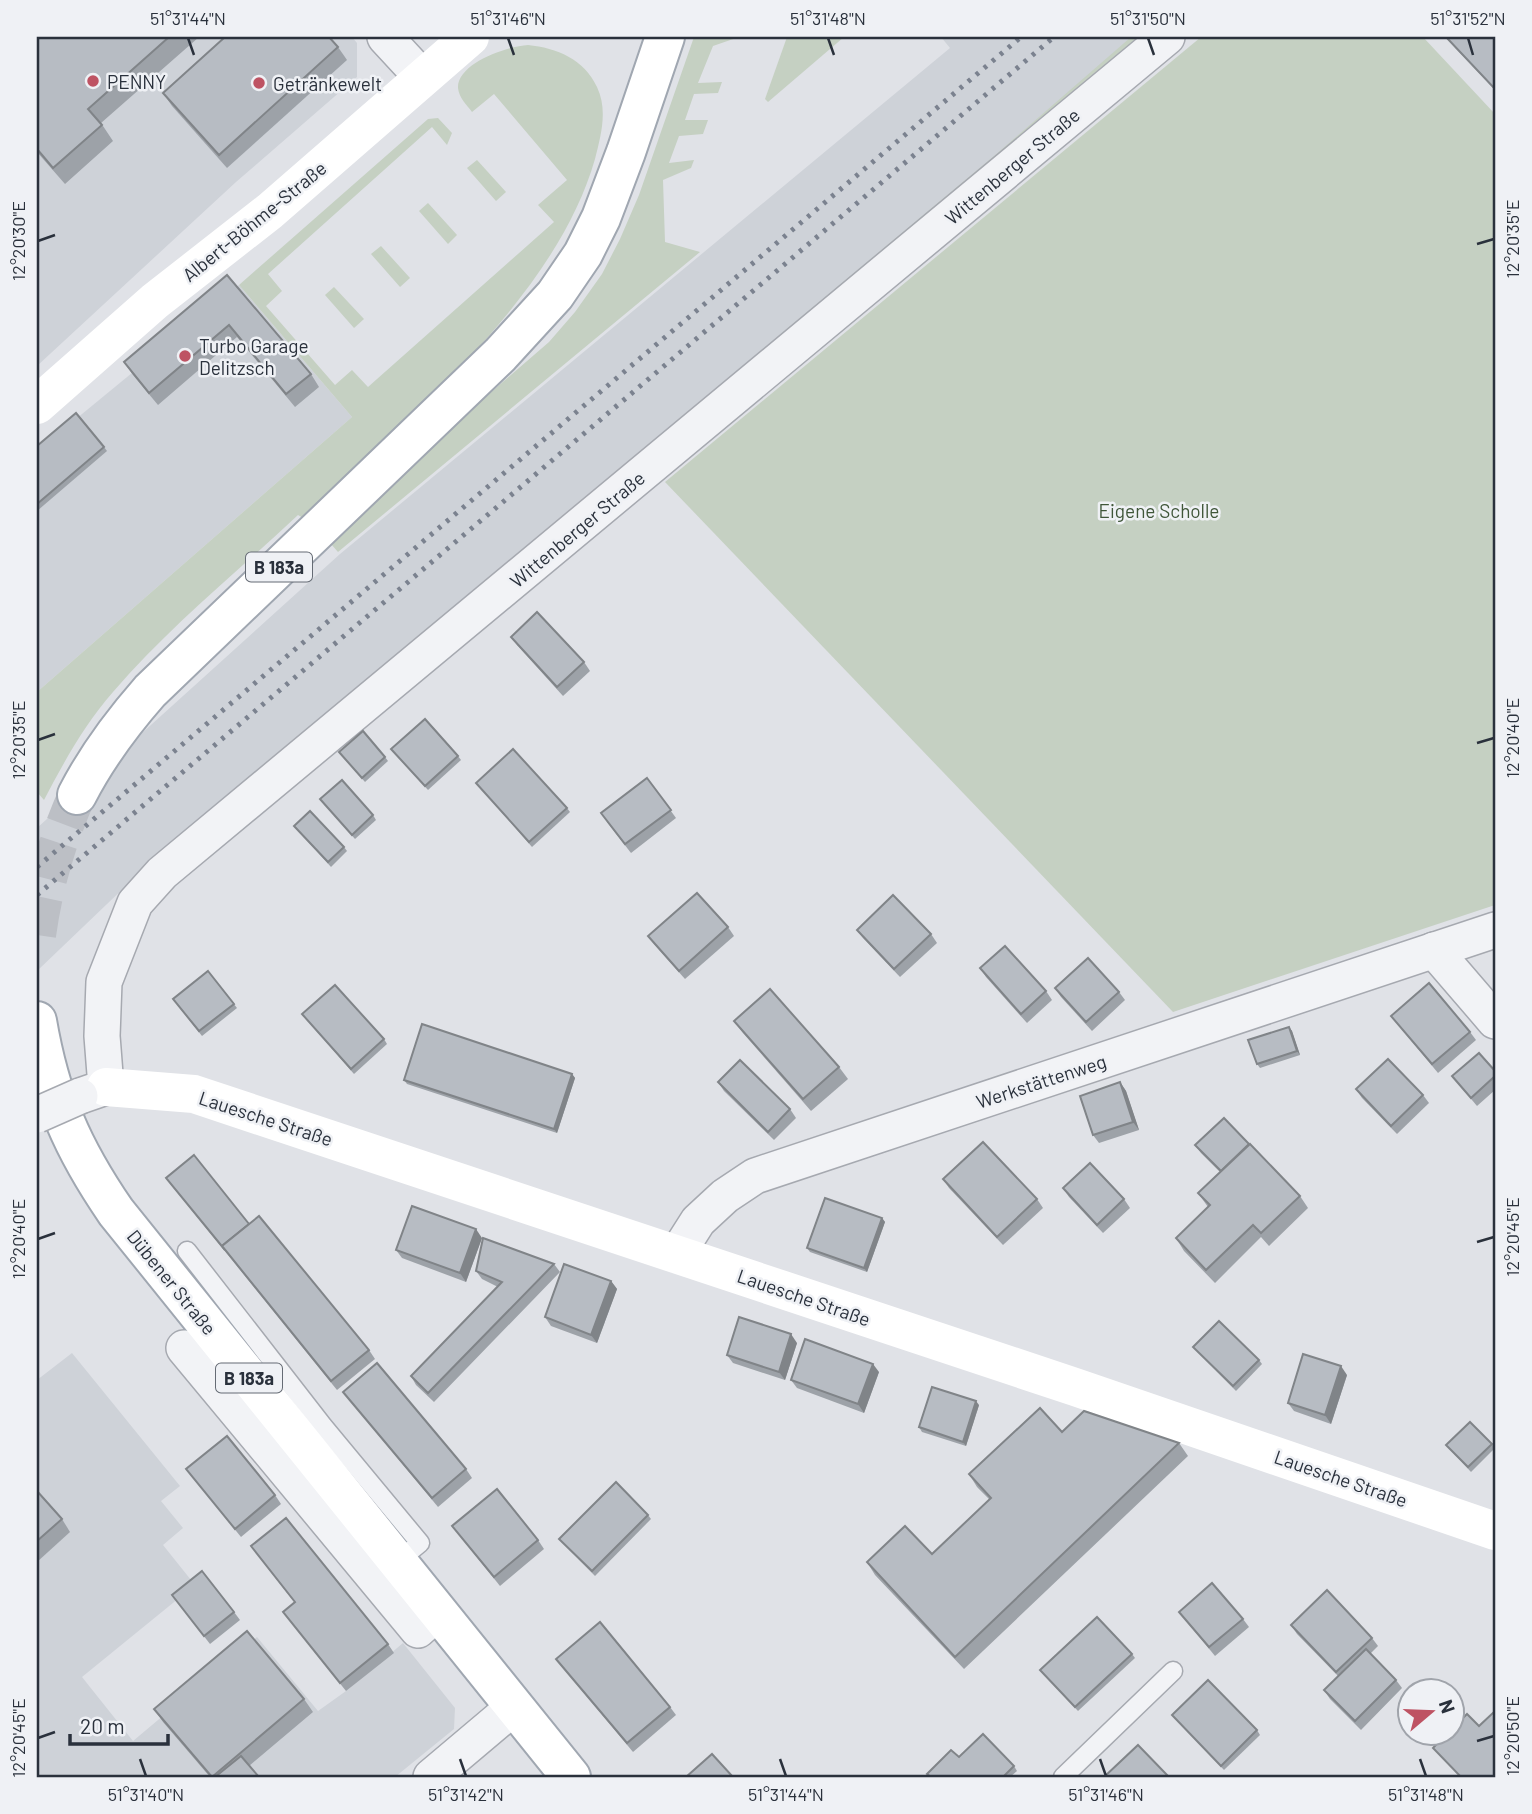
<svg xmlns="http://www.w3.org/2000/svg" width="1532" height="1814" font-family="Barlow,sans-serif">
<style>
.built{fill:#ced2d8}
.green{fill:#c5d0c2}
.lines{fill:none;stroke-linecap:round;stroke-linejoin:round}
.primary-tunnel{stroke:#bcbfc5;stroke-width:38;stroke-dasharray:38 19;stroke-linecap:butt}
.lane-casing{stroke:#a6a9b0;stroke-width:21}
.street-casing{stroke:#a6a9b0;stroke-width:38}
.primary-casing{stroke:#a0a7b1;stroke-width:42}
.lane{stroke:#f2f3f6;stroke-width:18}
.street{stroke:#f2f3f6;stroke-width:35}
.secondary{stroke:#fff;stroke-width:38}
.primary{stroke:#fff;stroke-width:38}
.rail{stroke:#7b828f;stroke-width:5;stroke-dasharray:3.5 7;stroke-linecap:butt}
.street-bridge-casing{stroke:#a6a9b0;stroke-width:38;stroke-linecap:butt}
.street-bridge{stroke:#f2f3f6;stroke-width:35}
.wall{fill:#9da2a8}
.shaded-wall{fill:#808488}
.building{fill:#b7bcc3;stroke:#808488;stroke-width:2}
.ticks{fill:none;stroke:#2a313c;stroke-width:2.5}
.poi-dot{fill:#be5363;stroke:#eff1f5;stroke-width:2.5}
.labels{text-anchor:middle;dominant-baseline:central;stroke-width:5;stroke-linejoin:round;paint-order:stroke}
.shield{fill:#eff1f5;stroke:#656b74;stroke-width:2}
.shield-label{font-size:18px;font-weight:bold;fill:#2a313c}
.poi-label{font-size:19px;fill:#2a313c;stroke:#eff1f5;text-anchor:start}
.street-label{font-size:19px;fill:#2a313c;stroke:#eff1f5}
.park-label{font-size:19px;fill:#3f5639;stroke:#eff1f5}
.neatline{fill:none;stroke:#2a313c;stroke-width:2.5}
.ticks-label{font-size:18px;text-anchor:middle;fill:#2a313c}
</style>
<rect width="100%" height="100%" fill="#e0e2e7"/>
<!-- built -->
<g class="built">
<polygon points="37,37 352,37 357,43 357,77 236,182 37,366"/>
<polygon points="941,37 1142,37 130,882 37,971 37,828 340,554 950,48"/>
<polygon points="239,285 352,417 37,692 37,451"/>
<polygon points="72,1353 180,1486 161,1501 183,1528 163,1545 195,1585 82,1677 133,1741 257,1637 318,1711 346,1691 403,1643 455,1708 454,1729 395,1777 37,1777 37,1380"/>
</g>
<!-- green -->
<g class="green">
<polygon points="694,37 739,37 713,46 698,83 722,82 718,93 694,94 685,120 708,120 703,134 679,136 669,163 694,160 691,168 663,180 665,242 700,252 338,552 331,544 475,406 549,342 575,312 602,274 620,239 639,195"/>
<polygon points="787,37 844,37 768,102 765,99"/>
<polygon points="1131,37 1150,37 755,364 751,359 994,156"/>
<polygon points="1201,37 1423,37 1495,114 1495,905 1173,1012 665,482"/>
<path d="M528,45C557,48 584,59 597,87C608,110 601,135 595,159C555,299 405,420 303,518L298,515C236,573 168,628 113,692C84,725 64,762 44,800L37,792V692L352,417L239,285L428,119L438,118L452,133L447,145L432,127L268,274L282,291L266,306L335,385L352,370L368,387L554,222L538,205L567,180L494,94L472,112C467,105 459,98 458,88C457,63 508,46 528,45Z"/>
<polygon points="477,160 506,192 496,201 467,168"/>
<polygon points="428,203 457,235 448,244 419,211"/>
<polygon points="381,246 410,278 400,287 371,254"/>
<polygon points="334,287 364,319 354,328 325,295"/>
</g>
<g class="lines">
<!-- primary-tunnel -->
<path class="primary-tunnel" d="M37,935C44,885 57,841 77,795"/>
<defs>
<g id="lane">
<polyline points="187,1251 323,1426 420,1543 397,1562"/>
<polyline points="1063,1777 1173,1671"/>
</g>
<g id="street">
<polyline points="385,37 422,77"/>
<polyline points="1434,950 1495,1021"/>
<polyline points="80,1096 106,1087 102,1036 104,982 135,903 162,873 1167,37"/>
<polyline points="677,1254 698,1221 725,1196 755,1176 1495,930"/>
<polyline points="184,1348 418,1630 438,1612"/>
<polyline points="431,1777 514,1707"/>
</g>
<g id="primary">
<path d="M77,795C97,756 121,724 150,691L500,355L555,295L583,254L601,218L626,152L665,37"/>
<path d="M37,1021C50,1097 72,1148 116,1212L571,1777"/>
</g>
</defs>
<!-- lane casing -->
<use href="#lane" class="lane-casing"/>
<!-- street casing -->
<use href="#street" class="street-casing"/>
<!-- primary casing -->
<use href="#primary" class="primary-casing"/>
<!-- lane -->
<use href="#lane" class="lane"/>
<!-- street -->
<use href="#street" class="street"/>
<!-- secondary -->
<g class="secondary">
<polyline points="37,405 155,301 270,211 470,37"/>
<polyline points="106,1087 194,1094 1075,1387 1495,1531"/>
</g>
<!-- primary -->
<use href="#primary" class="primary"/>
<!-- rail -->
<g class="rail">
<polyline points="37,867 1021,37"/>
<polyline points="37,895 1054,37"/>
</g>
<defs>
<polyline id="street-bridge" points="37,1115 80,1096"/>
</defs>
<!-- street-bridge casing -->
<use href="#street-bridge" class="street-bridge-casing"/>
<!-- street-bridge -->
<use href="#street-bridge" class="street-bridge"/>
</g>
<!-- wall -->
<g class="wall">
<polygon points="37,37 199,37 101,123 113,141 65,184 37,152"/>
<polygon points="1445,37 1495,37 1495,90"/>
<polygon points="338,47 347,60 227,168 172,106 163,93"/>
<polygon points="227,275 311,374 319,387 295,407 237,337 158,405 133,375 124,362"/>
<polygon points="37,446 104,447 107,451 37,511"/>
<polygon points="511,637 584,662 590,671 563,696 517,645"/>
<polygon points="391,749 458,756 461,760 428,790"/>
<polygon points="339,752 385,757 388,761 365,782"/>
<polygon points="647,778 676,818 631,853 607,822"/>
<polygon points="476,783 567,808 570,812 532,847"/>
<polygon points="320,799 373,815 376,820 355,839"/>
<polygon points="294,826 344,847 347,851 331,867"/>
<polygon points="728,927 734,936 685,979 654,944 648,936"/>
<polygon points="857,930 931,934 937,943 900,977 863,938"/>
<polygon points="980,968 1046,991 1052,1000 1027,1023 986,977"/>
<polygon points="208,971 237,1008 202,1036 173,999"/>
<polygon points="1055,988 1119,992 1125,1000 1092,1031 1061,997"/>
<polygon points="302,1014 384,1039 387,1044 354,1074"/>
<polygon points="1391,1016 1470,1032 1476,1040 1438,1073"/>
<polygon points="734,1021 839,1067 848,1079 811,1111 743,1033"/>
<polygon points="1289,1027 1292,1031 1300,1055 1260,1068 1257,1064"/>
<polygon points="1495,1071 1495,1090 1477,1106 1452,1076"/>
<polygon points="572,1074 575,1078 557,1133 407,1084 404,1080"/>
<polygon points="718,1082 790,1109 796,1118 774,1140 724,1091"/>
<polygon points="1120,1082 1126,1091 1139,1130 1099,1143 1093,1135"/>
<polygon points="1356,1089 1423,1095 1429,1103 1397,1134 1362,1098"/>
<polygon points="1195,1145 1300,1196 1308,1208 1269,1246 1261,1237 1215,1283 1184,1251 1176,1238 1208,1207 1198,1193 1220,1172 1201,1153"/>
<polygon points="943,1179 1037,1199 1043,1208 1003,1245 949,1188"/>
<polygon points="169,1182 369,1350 375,1359 337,1390"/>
<polygon points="1063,1188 1124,1199 1130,1208 1103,1233 1069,1197"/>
<polygon points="882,1218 885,1222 867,1272 810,1252 807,1248"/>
<polygon points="482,1238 466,1282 402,1258 396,1250"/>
<polygon points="554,1264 560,1272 434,1402 416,1385 411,1376 498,1287 482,1279 476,1271"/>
<polygon points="611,1281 617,1289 597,1343 551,1326 545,1317"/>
<polygon points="797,1343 785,1380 733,1363 727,1355"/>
<polygon points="1193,1347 1259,1360 1262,1364 1236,1391"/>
<polygon points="879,1372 864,1413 797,1388 791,1380"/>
<polygon points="1347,1375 1331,1424 1294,1411 1288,1403"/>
<polygon points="343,1392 466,1469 472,1478 438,1507"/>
<polygon points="979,1405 966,1446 922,1432 919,1427"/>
<polygon points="1062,1432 1179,1443 1188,1456 964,1669 875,1575 867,1562 932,1554 990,1500 977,1487 969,1474"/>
<polygon points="1492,1444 1495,1448 1471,1472 1446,1445"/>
<polygon points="186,1469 275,1495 281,1504 241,1537"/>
<polygon points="37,1491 62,1519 70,1532 37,1562"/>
<polygon points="648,1515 651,1519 595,1576 559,1539"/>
<polygon points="452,1526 538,1540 544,1549 500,1586"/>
<polygon points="251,1546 388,1644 394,1653 346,1691 283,1612 295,1603"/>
<polygon points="172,1595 234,1612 240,1620 210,1644"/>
<polygon points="1179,1612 1243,1619 1249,1627 1215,1656"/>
<polygon points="1291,1625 1372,1638 1378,1646 1370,1654 1396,1680 1402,1688 1361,1730 1330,1699 1324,1690 1338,1676 1297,1634"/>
<polygon points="1132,1654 1135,1658 1078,1711 1040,1670"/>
<polygon points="556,1659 670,1707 676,1715 633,1752"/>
<polygon points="304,1699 313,1712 249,1766 259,1777 210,1777 163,1722 154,1709"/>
<polygon points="1172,1715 1257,1730 1260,1735 1224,1770"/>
<polygon points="959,1757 1014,1766 1017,1771 1010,1777 930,1777 927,1774"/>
</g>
<!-- shaded-wall -->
<g class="shaded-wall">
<polygon points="1289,1027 1292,1031 1300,1055 1297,1051"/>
<polygon points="572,1074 575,1078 557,1133 554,1129"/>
<polygon points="1120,1082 1126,1091 1139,1130 1133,1122"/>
<polygon points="882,1218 885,1222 867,1272 864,1268"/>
<polygon points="476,1229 482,1238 466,1282 460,1273"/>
<polygon points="611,1281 617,1289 597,1343 591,1335"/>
<polygon points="791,1334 797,1343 785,1380 779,1372"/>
<polygon points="873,1364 879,1372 864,1413 858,1404"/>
<polygon points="1341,1366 1347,1375 1331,1424 1325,1415"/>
<polygon points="976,1401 979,1405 966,1446 963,1442"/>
</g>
<!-- building -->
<g class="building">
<polygon points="37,37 169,37 88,109 102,125 53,168 37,149"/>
<polygon points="225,37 329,37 338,47 219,155 163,93"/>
<polygon points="1446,37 1495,37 1495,89"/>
<polygon points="227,275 311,374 286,394 229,325 149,393 124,362"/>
<polygon points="76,413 104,447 37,504 37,446"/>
<polygon points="537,612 584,662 557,687 511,637"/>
<polygon points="425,719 458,756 425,786 391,749"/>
<polygon points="363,731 385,757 362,778 339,752"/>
<polygon points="513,749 567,808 529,842 476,783"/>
<polygon points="647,778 671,810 625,844 601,813"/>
<polygon points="342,780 373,815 352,835 320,799"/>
<polygon points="310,811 344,847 328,862 294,826"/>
<polygon points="697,893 728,927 679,971 648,936"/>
<polygon points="893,895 931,934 894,969 857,930"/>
<polygon points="1005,946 1046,991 1021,1014 980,968"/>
<polygon points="1088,958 1119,992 1086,1022 1055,988"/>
<polygon points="208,971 234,1004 199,1031 173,999"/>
<polygon points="1429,983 1470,1032 1432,1064 1391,1016"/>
<polygon points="335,985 384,1039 351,1069 302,1014"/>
<polygon points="770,989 839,1067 803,1099 734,1021"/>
<polygon points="422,1024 572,1074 554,1129 404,1080"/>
<polygon points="1289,1027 1297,1051 1257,1064 1248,1040"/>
<polygon points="1479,1053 1495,1071 1495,1076 1471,1098 1452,1076"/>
<polygon points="1388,1059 1423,1095 1391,1126 1356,1089"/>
<polygon points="740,1060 790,1109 768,1132 718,1082"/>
<polygon points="1120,1082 1133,1122 1093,1135 1080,1096"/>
<polygon points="1224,1118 1249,1144 1221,1171 1195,1145"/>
<polygon points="983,1142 1037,1199 997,1237 943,1179"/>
<polygon points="1250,1144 1300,1196 1261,1233 1253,1225 1206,1270 1176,1238 1210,1205 1198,1193"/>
<polygon points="194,1155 249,1224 222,1246 225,1250 166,1178"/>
<polygon points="1090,1163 1124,1199 1097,1225 1063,1188"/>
<polygon points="825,1198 882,1218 864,1268 807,1248"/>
<polygon points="412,1206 476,1229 460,1273 396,1250"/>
<polygon points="259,1216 369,1350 331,1381 222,1246"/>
<polygon points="483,1238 554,1264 428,1393 411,1376 502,1282 476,1271"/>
<polygon points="564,1264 611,1281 591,1335 545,1317"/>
<polygon points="739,1317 791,1334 779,1372 727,1355"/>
<polygon points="1219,1321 1259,1360 1233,1386 1193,1347"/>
<polygon points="805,1339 873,1364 858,1404 791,1380"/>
<polygon points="1303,1354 1341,1366 1325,1415 1288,1403"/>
<polygon points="377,1363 466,1469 432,1498 343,1392"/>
<polygon points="932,1387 976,1401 963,1442 919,1427"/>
<polygon points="1040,1408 1062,1432 1084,1411 1179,1443 955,1657 867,1562 905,1526 932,1554 991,1498 969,1474"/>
<polygon points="1470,1422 1492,1444 1468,1467 1446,1445"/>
<polygon points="227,1436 275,1495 235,1529 186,1469"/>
<polygon points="616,1482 648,1515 592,1571 559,1539"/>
<polygon points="497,1489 538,1540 494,1577 452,1526"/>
<polygon points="37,1491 62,1519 37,1541"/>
<polygon points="286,1518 388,1644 340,1683 283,1612 295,1602 251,1546"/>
<polygon points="202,1571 234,1612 204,1636 172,1595"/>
<polygon points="1212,1583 1243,1619 1209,1647 1179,1612"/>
<polygon points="1327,1590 1372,1638 1336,1672 1291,1625"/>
<polygon points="1097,1617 1132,1654 1075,1707 1040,1670"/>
<polygon points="600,1622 670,1707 627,1743 556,1659"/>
<polygon points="247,1631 304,1699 212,1777 154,1709"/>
<polygon points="1366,1649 1396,1680 1355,1721 1324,1690"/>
<polygon points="1208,1680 1257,1730 1221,1766 1172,1715"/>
<polygon points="1495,1711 1495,1777 1461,1777 1433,1748 1447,1733 1452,1733 1452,1729 1467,1714 1479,1726"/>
<polygon points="983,1734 1014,1766 1003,1777 931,1777 927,1774 951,1750 959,1757"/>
<polygon points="1138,1745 1169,1777 1104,1777"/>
<polygon points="712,1754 733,1777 686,1777"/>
<polygon points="241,1756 259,1777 215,1777"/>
</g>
<!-- ticks -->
<path class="ticks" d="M188,38L194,55M508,38L514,55M828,38L834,55M1148,38L1154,55M1468,38L1473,55M38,241L55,235M1477,244L1494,239M38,740L55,734M1477,743L1494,738M38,1239L55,1233M1477,1242L1494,1237M38,1738L55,1732M1477,1741L1494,1736M140,1759L146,1776M460,1759L466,1776M780,1759L786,1776M1100,1759L1106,1776M1420,1759L1426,1776"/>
<!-- markers -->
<g class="poi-dot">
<circle cx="93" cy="81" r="7"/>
<circle cx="259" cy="83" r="7"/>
<circle cx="185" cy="356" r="7"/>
</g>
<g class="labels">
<!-- shield labels -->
<g class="shield">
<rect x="246" y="552.5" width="66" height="29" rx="5"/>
<rect x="216" y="1363.5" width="66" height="29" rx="5"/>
</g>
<g class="shield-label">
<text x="279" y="567">B 183a</text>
<text x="249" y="1378">B 183a</text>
</g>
<!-- poi labels -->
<g class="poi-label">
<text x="107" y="81">PENNY</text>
<text x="273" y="83">Getränkewelt</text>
<text x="199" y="345">Turbo Garage<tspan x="199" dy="22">Delitzsch</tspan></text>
</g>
<!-- street labels -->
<g class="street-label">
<text transform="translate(1012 166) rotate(-40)">Wittenberger Straße</text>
<text transform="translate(254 221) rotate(-39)">Albert-Böhme-Straße</text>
<text transform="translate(577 529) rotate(-40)">Wittenberger Straße</text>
<text transform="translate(1041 1081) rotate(-18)">Werkstättenweg</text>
<text transform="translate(266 1118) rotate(18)">Lauesche Straße</text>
<text transform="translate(172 1282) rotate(51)">Dübener Straße</text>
<text transform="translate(804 1297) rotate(19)">Lauesche Straße</text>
<text transform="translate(1341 1478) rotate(19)">Lauesche Straße</text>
</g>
<!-- park labels -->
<g class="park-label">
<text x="1159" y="510">Eigene Scholle</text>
</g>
</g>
<!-- border -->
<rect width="1532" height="1814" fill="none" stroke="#eff1f5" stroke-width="77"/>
<!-- north arrow -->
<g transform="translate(1431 1712) rotate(71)"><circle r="33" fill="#eff1f5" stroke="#a0a4ab" stroke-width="2"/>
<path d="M0-5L12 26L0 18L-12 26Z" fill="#be5363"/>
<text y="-10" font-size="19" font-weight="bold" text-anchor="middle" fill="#2a313c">N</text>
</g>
<!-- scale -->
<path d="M70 1734v10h98v-10" fill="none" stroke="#2a313c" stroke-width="3.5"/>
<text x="80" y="1734" font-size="21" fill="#2a313c" stroke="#eff1f5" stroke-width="5" paint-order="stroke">20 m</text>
<rect x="38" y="38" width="1456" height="1738" class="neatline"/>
<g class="ticks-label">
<text x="188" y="25">51°31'44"N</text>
<text x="508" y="25">51°31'46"N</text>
<text x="828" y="25">51°31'48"N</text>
<text x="1148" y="25">51°31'50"N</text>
<text x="1468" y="25">51°31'52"N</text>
<text transform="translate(1513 239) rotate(-90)" y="6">12°20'35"E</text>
<text transform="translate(19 241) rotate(-90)" y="6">12°20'30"E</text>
<text transform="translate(1513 738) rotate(-90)" y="6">12°20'40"E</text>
<text transform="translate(19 740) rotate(-90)" y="6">12°20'35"E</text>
<text transform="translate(1513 1237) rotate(-90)" y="6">12°20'45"E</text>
<text transform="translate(19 1239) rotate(-90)" y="6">12°20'40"E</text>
<text transform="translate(1513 1736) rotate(-90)" y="6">12°20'50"E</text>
<text transform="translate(19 1738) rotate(-90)" y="6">12°20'45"E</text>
<text x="146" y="1801">51°31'40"N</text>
<text x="466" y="1801">51°31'42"N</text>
<text x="786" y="1801">51°31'44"N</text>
<text x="1106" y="1801">51°31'46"N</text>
<text x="1426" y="1801">51°31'48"N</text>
</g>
</svg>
